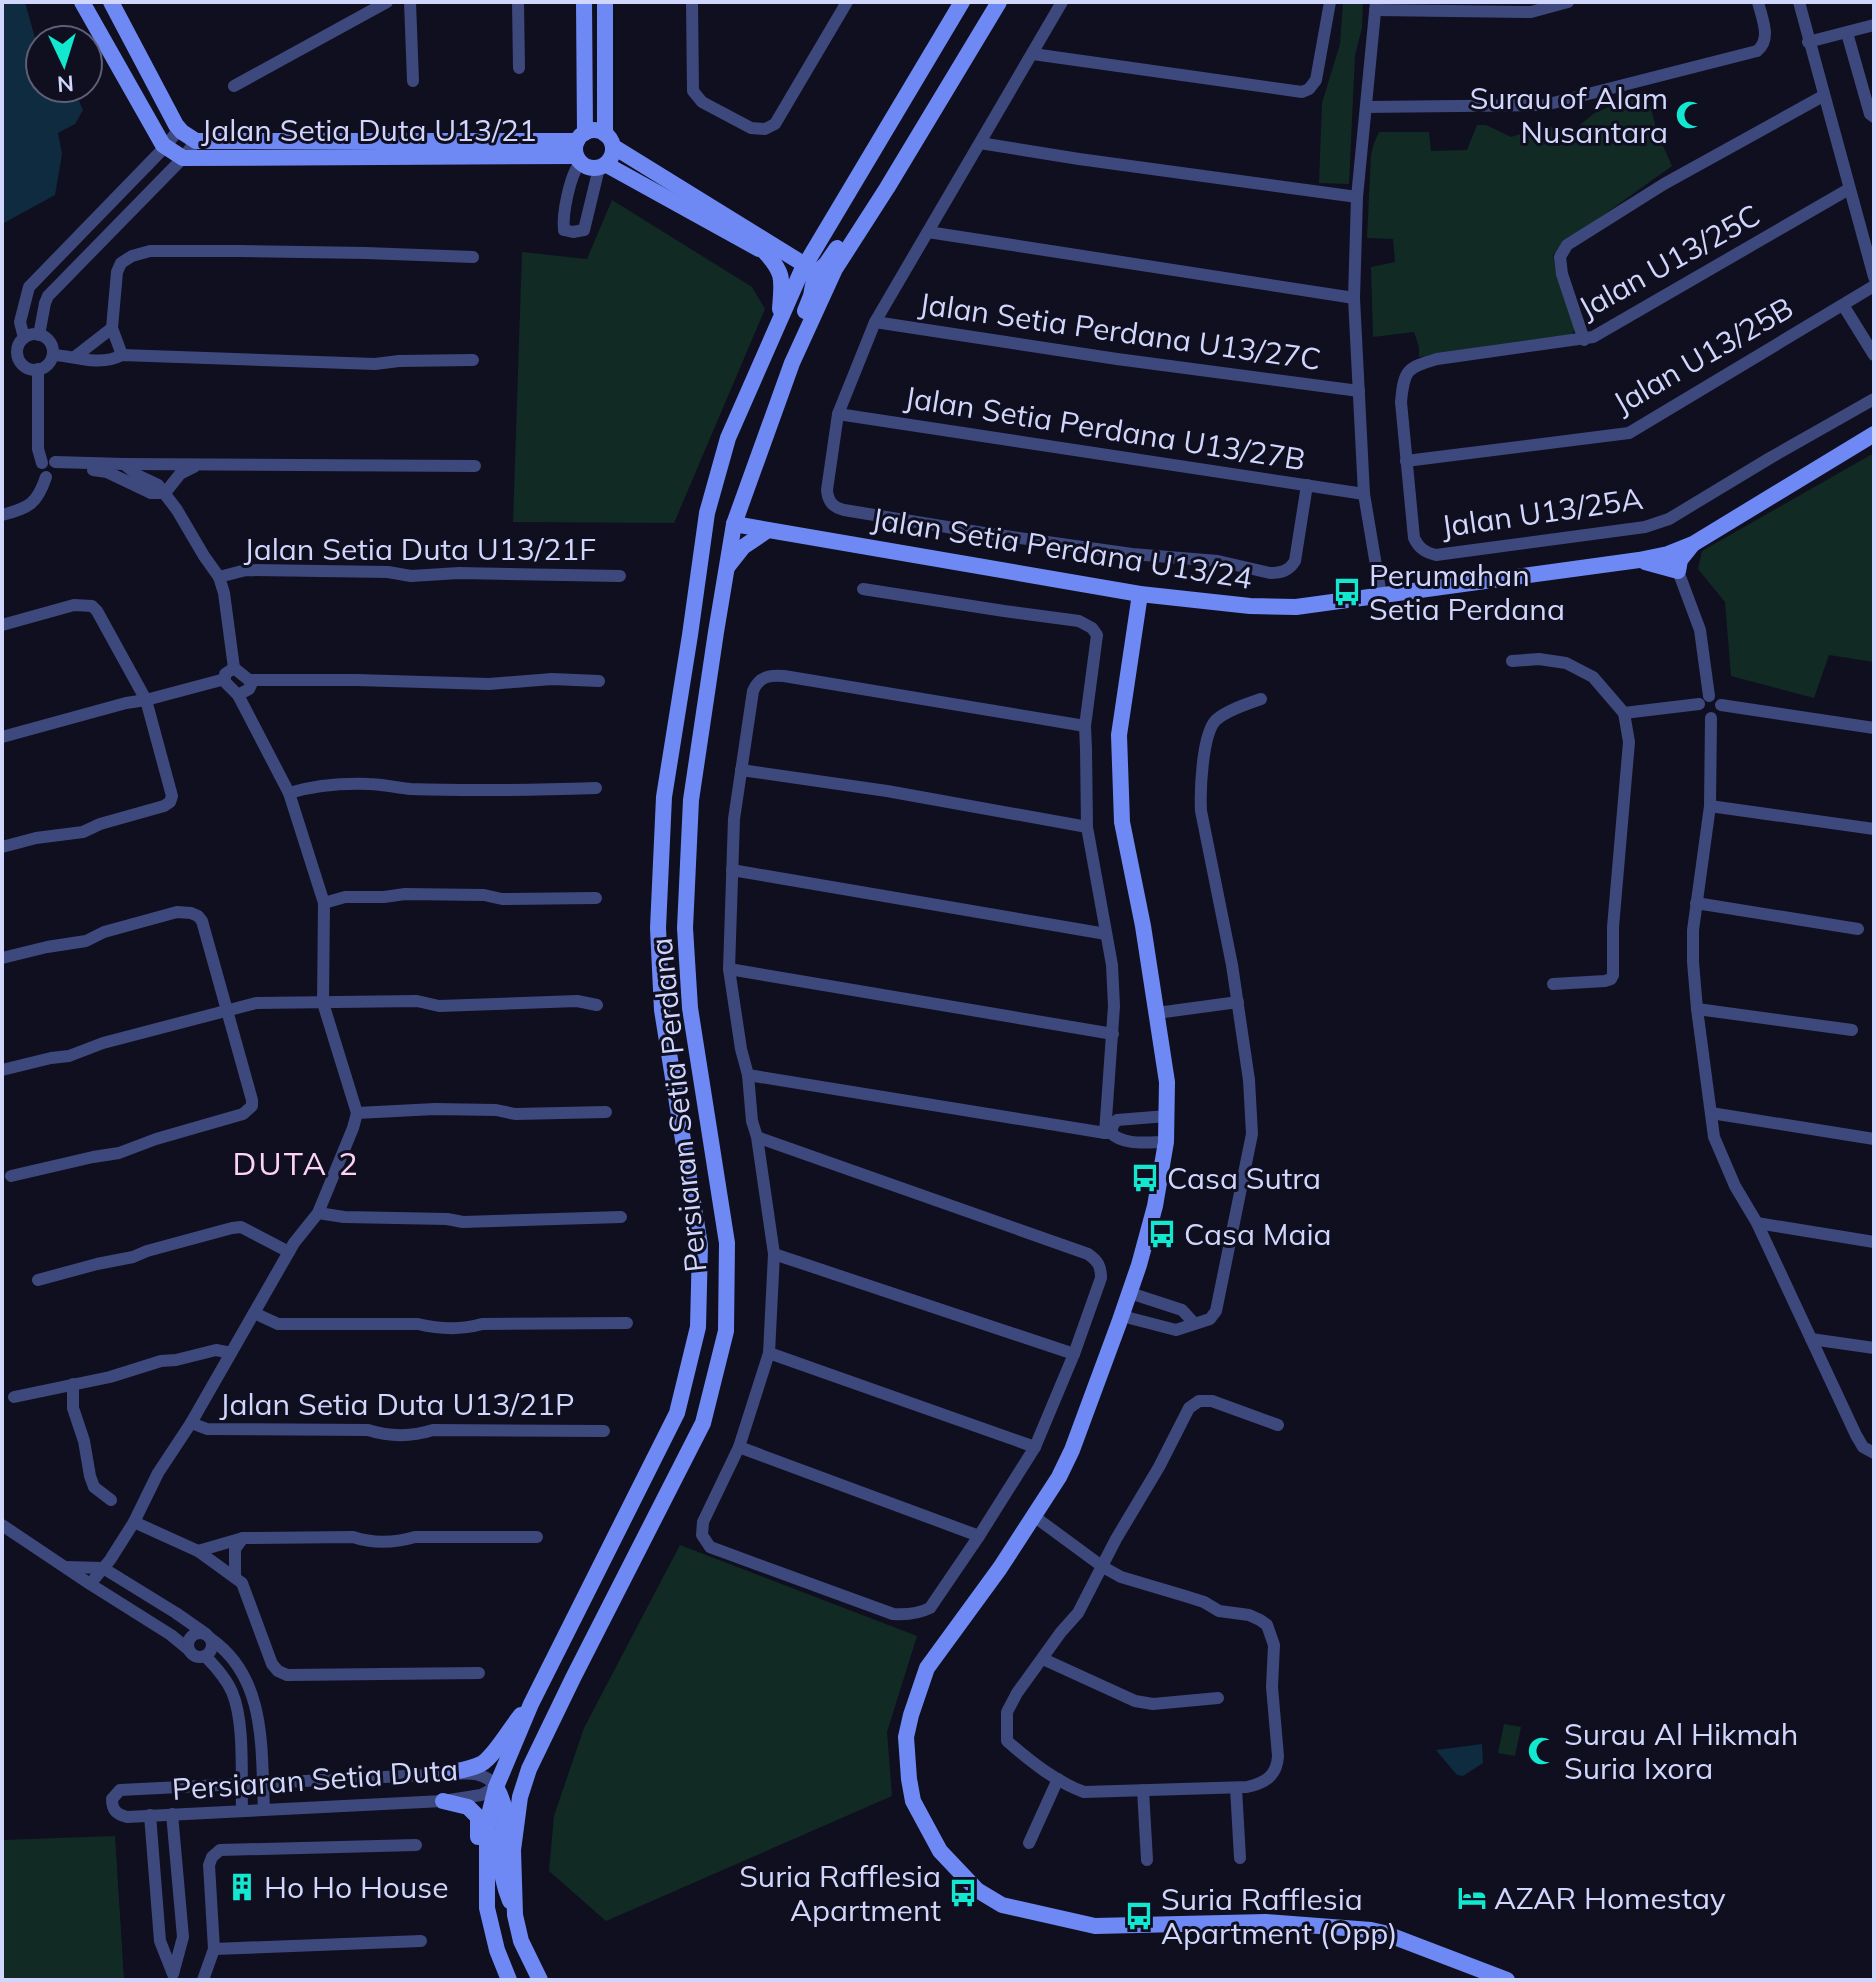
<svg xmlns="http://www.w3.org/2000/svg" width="1876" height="1982" font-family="Mulish,sans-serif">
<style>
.green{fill:#122a24}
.water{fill:#0f2b3f}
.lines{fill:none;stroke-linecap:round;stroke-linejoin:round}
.street{stroke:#3d487c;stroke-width:12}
.secondary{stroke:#6f89f4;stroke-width:16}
.labels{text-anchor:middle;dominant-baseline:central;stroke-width:6;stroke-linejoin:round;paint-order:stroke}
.poi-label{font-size:30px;fill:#d1d6fc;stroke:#0f0f20;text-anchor:start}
.street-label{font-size:30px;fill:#d1d6fc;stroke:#0f0f20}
.neighbourhood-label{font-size:32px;letter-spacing:2px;fill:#fcd3f6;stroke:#0f0f20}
</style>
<rect width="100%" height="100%" fill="#0f0f20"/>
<!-- green -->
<g class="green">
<polygon points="1343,2 1363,2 1362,28 1355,55 1349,184 1319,183 1322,103 1340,44"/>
<polygon points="1629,98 1648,98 1658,135 1672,166 1581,231 1553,255 1556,272 1578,324 1570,337 1419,357 1419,347 1414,332 1373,337 1371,267 1395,262 1393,239 1367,238 1371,155 1374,143 1379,132 1429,132 1431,151 1467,150 1477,125 1486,125 1511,137 1546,126 1573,131 1593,114"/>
<polygon points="612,200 752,287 765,309 674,523 513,522 522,252 587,259"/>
<polygon points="1874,453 1874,662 1829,655 1814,698 1731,676 1725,602 1698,569 1702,551"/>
<polygon points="680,1545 917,1636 887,1732 892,1796 606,1921 549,1871 554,1816 584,1728"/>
<polygon points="1504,1724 1521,1727 1515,1756 1498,1753"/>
<polygon points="115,1836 124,1980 2,1980 2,1840"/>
</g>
<!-- water -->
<g class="water">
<path d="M2,2H25L40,56V88C66,88 73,84 83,110L75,124L58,133L62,154L55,195L2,224Z"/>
<polygon points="1482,1744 1483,1763 1463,1776 1457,1775 1436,1750"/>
</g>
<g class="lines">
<!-- street -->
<g class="street">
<polyline points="410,2 413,81"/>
<polyline points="518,2 519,68"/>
<polyline points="692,2 693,91 702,102 751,128 765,129 775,124 847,2"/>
<path d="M1062,2L875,322L838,414L827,490C828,502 833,507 844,510L984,533L1132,554L1218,561L1270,573C1281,573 1289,571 1295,561L1307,485"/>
<polyline points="1376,2 1357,197 1354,298 1364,494 1381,595"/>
<polyline points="1799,2 1874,277"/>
<polyline points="1375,10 1531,12 1568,2"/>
<polyline points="1847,33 1870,114 1874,117"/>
<polyline points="1808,42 1874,25"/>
<polyline points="1033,54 1302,92 1309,89 1316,80 1330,2"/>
<polyline points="234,86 387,2"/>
<path d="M1366,107L1545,105L1757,51C1772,39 1762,19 1758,2"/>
<polyline points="980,143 1079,159 1357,197"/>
<path d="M580,163C570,175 562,214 564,230L573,232L584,230L599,168"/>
<path d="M1849,189L1593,337L1437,359C1407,368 1404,369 1401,402L1414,538C1419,548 1424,552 1436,555L1645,527L1669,519L1770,458L1874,399"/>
<polyline points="928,232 1354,298"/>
<polyline points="1843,305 1874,355"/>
<polyline points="875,322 1117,359 1359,391"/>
<circle cx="35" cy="352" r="18"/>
<polyline points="39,335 45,303 48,296 183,158 196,141"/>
<polyline points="24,338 20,322 29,287 165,147 179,129"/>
<polyline points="1584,340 1562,274 1560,257 1567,245 1664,184 1823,96"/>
<path d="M53,355C77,356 99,367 122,355L375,364L399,361L473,360"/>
<polyline points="122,355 112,328 117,272 121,263 132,256 150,251 241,251 366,253 473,257"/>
<polyline points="76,356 112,328"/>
<polyline points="38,369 38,449 42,463"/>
<polyline points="838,414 1364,494"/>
<polyline points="1406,461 1629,433 1874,286"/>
<polyline points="55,462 124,464 137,475 158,485 177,510 204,556 219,577 224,593 234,668"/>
<polyline points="124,464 475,466"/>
<polyline points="93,470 107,472 151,493 165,493"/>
<polyline points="165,493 180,474 194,467"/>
<path d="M2,515C29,508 37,504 46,477"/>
<polyline points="1673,564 1678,571 1700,630 1709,696"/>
<polyline points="219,577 246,570 388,572 411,576 459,573 620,576"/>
<path d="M863,589L1004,611L1079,621L1092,628L1097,635L1085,726L1086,749L1087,827L1112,965L1114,1006L1105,1133H1111C1124,1146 1148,1142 1166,1142"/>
<polyline points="2,625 74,605 92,606 97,611 146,700 172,796 170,802 164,806 100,824 83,832 36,838 2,847"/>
<polyline points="1512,661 1539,659 1566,663 1593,677 1624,713 1629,742 1613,927 1613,975 1611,979 1605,981 1553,984"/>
<polygon points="234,668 249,680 251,685 249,689 238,695 225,682 225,674"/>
<polyline points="249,680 357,680 489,684 552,679 599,681"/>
<polyline points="1721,705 1874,728"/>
<polyline points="1624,713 1699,704"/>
<polyline points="1711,718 1710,806 1693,930 1693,962 1697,1009 1714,1137 1735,1186 1757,1223 1874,1242"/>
<polyline points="2,737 126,703 146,700 225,679"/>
<polyline points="741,770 887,791 1087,827"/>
<path d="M289,793C316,785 341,783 369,784C383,784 397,788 411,789C473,791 534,790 596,788"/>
<polyline points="1710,806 1874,829"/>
<polyline points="732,870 1106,934"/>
<polyline points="324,903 345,897 384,897 405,894 484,895 502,899 596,898"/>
<polyline points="1696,903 1858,929"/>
<polyline points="2,958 47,947 86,941 104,932 177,912 191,913 198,916 202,921 252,1100 252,1106 243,1114 156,1139 119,1153 93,1157 11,1176"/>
<polyline points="729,969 1113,1034"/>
<polyline points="1697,1009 1852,1030"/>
<polyline points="1157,1013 1238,1002"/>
<polyline points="2,1070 51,1058 69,1056 103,1043 256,1003 417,1001 439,1006 577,1001 597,1005"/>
<polyline points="748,1075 1105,1133"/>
<polyline points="357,1113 435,1109 496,1110 515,1114 606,1112"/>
<polyline points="1711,1113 1874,1139"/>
<polyline points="1111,1133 1113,1125 1117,1120 1167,1116"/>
<path d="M757,1137L1088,1254C1098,1261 1101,1266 1101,1278L1074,1354L1035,1447L979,1536L930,1608C918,1614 907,1615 893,1614L710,1547L702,1535L703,1522L739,1447L769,1353L774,1254L757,1137L752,1121L748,1075L741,1049L729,969L734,819L753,691C759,676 770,675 784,676L1085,726"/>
<polyline points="318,1213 344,1217 447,1219 463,1222 621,1217"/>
<polyline points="1757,1223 1856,1435 1863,1447 1874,1453"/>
<polyline points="774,1254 1074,1354"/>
<polyline points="38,1280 97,1264 133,1257 147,1251 232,1228 241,1227 289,1252"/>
<polyline points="1130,1293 1182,1310 1194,1323"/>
<path d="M254,1313L278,1324H418C439,1329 461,1330 482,1324L627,1323"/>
<path d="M1122,1316L1176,1330L1210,1319L1216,1311L1252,1134L1249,1080L1232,965L1201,811C1200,791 1202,734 1216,720C1227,710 1247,704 1261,699"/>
<polyline points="1811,1339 1874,1348"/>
<polyline points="769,1353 1035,1447"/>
<polyline points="73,1384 73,1408 84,1441 90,1476 94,1487 111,1500"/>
<polyline points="14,1397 110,1377 161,1361 176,1360 216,1350 231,1353"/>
<path d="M191,1423L207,1429L368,1430C390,1437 411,1437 433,1430L604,1431"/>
<polyline points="739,1447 979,1536"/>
<path d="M1035,1517L1103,1567L1121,1577L1185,1596L1204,1602L1219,1611L1249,1615L1260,1620L1267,1625L1274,1645L1272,1687L1278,1756C1277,1776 1265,1783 1247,1787L1084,1792C1056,1782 1030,1761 1007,1741V1712L1017,1693L1061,1632L1078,1613L1116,1539L1159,1467L1189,1408L1199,1401H1212L1278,1425"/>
<polyline points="134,1522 198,1551 242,1583 272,1664 278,1671 287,1675 479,1673"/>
<polyline points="2,1525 90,1584 171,1635 188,1649"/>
<path d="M198,1551L243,1538L353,1537C374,1544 394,1543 415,1537H537"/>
<polyline points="66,1567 103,1568 176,1613 206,1634"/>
<polyline points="235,1577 235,1549 243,1538"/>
<polyline points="90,1584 110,1560 134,1522 158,1473 191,1423 294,1243 318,1213 353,1128 357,1113 323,1003 324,903 289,793 238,695"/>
<circle cx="200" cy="1645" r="12"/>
<path d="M211,1639C267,1678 261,1749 264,1810"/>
<path d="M205,1656C216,1667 226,1678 232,1692C245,1722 241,1777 242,1811"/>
<polyline points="1043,1659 1135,1701 1153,1704 1218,1698"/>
<path d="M444,1774C464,1774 484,1769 496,1787L481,1795L443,1801L127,1817C116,1814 112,1810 112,1799L120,1790Z"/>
<polyline points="1236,1788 1240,1858"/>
<polyline points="1143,1790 1147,1860"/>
<polyline points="150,1815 160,1941 173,1974 183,1937 172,1814"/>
<polyline points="1029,1843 1058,1779"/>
<polyline points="214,1949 421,1941"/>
<polyline points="203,1980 214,1949 209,1865 212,1857 220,1850 416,1845"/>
</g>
<!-- secondary -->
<g class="secondary">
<polyline points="82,2 163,145 183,158 576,156"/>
<polyline points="111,2 176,125 182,132 196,141 577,141"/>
<polyline points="584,2 585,133"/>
<polyline points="605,2 605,134"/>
<circle cx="594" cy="149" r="19"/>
<polyline points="614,147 805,265 812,272"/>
<polyline points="607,165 759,249"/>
<path d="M765,252C785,274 782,280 780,309"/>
<polyline points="805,311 811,296 815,274 826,264 837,248"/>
<polyline points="734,524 1140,594 1250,606 1296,607 1639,560 1668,554 1693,544 1874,434"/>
<polyline points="1645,562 1678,571 1680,560 1692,545"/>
<polyline points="728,566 743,547 768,530"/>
<polyline points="1140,594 1119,735 1122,822 1143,926 1167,1082 1166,1142 1155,1206 1139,1265 1119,1323 1072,1450 1059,1477 1000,1568 927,1668 911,1715 906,1737 909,1779 913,1801 940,1851 977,1890 1002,1905 1095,1926 1266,1922 1371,1930 1384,1933 1507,1980"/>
<path d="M444,1774C456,1771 469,1770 481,1764C494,1757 510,1728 521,1715"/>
<path d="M496,1787C511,1813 502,1823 501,1850C500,1869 503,1884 510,1901"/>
<polyline points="443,1801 468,1807 478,1817 478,1837"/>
<polyline points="509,1980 497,1950 487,1908 487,1834 490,1811 496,1787 531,1704 677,1413 698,1327 700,1245 662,1010 658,928 664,797 690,635 707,513 728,438 801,272 962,2"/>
<polyline points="540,1980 521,1941 515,1915 513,1850 520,1797 529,1769 573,1678 703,1423 726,1331 727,1243 690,1008 685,928 691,800 716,632 734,524 792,363 835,269 887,188 999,2"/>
</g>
</g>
<!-- icons -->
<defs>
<symbol id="mosque-bare" viewBox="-9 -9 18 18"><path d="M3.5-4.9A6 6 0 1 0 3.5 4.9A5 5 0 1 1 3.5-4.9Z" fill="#11e8cf" stroke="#0f0f20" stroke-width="2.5" paint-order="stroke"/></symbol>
<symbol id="bus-bare" viewBox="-9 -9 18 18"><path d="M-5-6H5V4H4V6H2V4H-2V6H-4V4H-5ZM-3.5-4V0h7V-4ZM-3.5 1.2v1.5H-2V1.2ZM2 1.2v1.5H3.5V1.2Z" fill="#11e8cf" stroke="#0f0f20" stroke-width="2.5" paint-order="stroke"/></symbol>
<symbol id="building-bare" viewBox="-9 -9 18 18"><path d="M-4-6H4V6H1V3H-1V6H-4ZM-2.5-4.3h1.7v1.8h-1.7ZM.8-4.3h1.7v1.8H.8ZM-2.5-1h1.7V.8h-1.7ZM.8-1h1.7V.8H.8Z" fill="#11e8cf" stroke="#0f0f20" stroke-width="2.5" paint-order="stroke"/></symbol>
<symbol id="hotel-bare" viewBox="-9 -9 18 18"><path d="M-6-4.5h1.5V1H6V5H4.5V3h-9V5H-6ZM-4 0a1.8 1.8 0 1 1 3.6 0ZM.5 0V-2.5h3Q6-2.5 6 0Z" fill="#11e8cf" stroke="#0f0f20" stroke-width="2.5" paint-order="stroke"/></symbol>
</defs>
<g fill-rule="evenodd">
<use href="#mosque-bare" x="1670" y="95" width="40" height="40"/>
<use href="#bus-bare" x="1327" y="572" width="40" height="40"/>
<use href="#bus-bare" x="1125" y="1158" width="40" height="40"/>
<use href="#bus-bare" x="1142" y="1214" width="40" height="40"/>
<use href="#mosque-bare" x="1522" y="1731" width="40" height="40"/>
<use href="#building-bare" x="222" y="1867" width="40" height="40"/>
<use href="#bus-bare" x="943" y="1873" width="40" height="40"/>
<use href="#hotel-bare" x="1452" y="1878" width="40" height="40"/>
<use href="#bus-bare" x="1119" y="1896" width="40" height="40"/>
</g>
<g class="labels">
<!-- poi labels -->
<g class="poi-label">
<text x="1668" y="98" text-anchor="end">Surau of Alam<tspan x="1668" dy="34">Nusantara</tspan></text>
<text x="1369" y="575">Perumahan<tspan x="1369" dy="34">Setia Perdana</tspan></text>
<text x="1167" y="1178">Casa Sutra</text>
<text x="1184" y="1234">Casa Maia</text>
<text x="1564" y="1734">Surau Al Hikmah<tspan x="1564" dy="34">Suria Ixora</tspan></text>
<text x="941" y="1876" text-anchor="end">Suria Rafflesia<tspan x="941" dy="34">Apartment</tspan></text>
<text x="264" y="1887">Ho Ho House</text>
<text x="1494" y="1898">AZAR Homestay</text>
<text x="1161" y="1899">Suria Rafflesia<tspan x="1161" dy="34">Apartment (Opp)</tspan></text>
</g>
<!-- street labels -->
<g class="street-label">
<text x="369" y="130">Jalan Setia Duta U13/21</text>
<text transform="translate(1669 261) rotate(-29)">Jalan U13/25C</text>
<text transform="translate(1120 331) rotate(8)">Jalan Setia Perdana U13/27C</text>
<text transform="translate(1703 355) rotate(-30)">Jalan U13/25B</text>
<text transform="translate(1105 428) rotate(9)">Jalan Setia Perdana U13/27B</text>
<text transform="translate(1542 512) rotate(-8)">Jalan U13/25A</text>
<text transform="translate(1062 548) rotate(9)">Jalan Setia Perdana U13/24</text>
<text x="420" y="549">Jalan Setia Duta U13/21F</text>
<text transform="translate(678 1105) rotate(-96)">Persiaran Setia Perdana</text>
<text x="397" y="1404">Jalan Setia Duta U13/21P</text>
<text transform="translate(315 1779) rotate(-4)">Persiaran Setia Duta</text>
</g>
<!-- neighbourhood labels -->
<g class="neighbourhood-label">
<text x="296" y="1163">DUTA 2</text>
</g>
</g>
<!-- border -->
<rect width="1876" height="1982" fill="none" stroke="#d1d6fc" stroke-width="8"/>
<!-- north arrow -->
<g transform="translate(64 64) rotate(176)"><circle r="38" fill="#0f0f20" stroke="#5d5f78" stroke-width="2"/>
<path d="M0-6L14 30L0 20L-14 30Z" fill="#11e8cf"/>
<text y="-12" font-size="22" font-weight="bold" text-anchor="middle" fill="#d1d6fc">N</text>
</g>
</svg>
